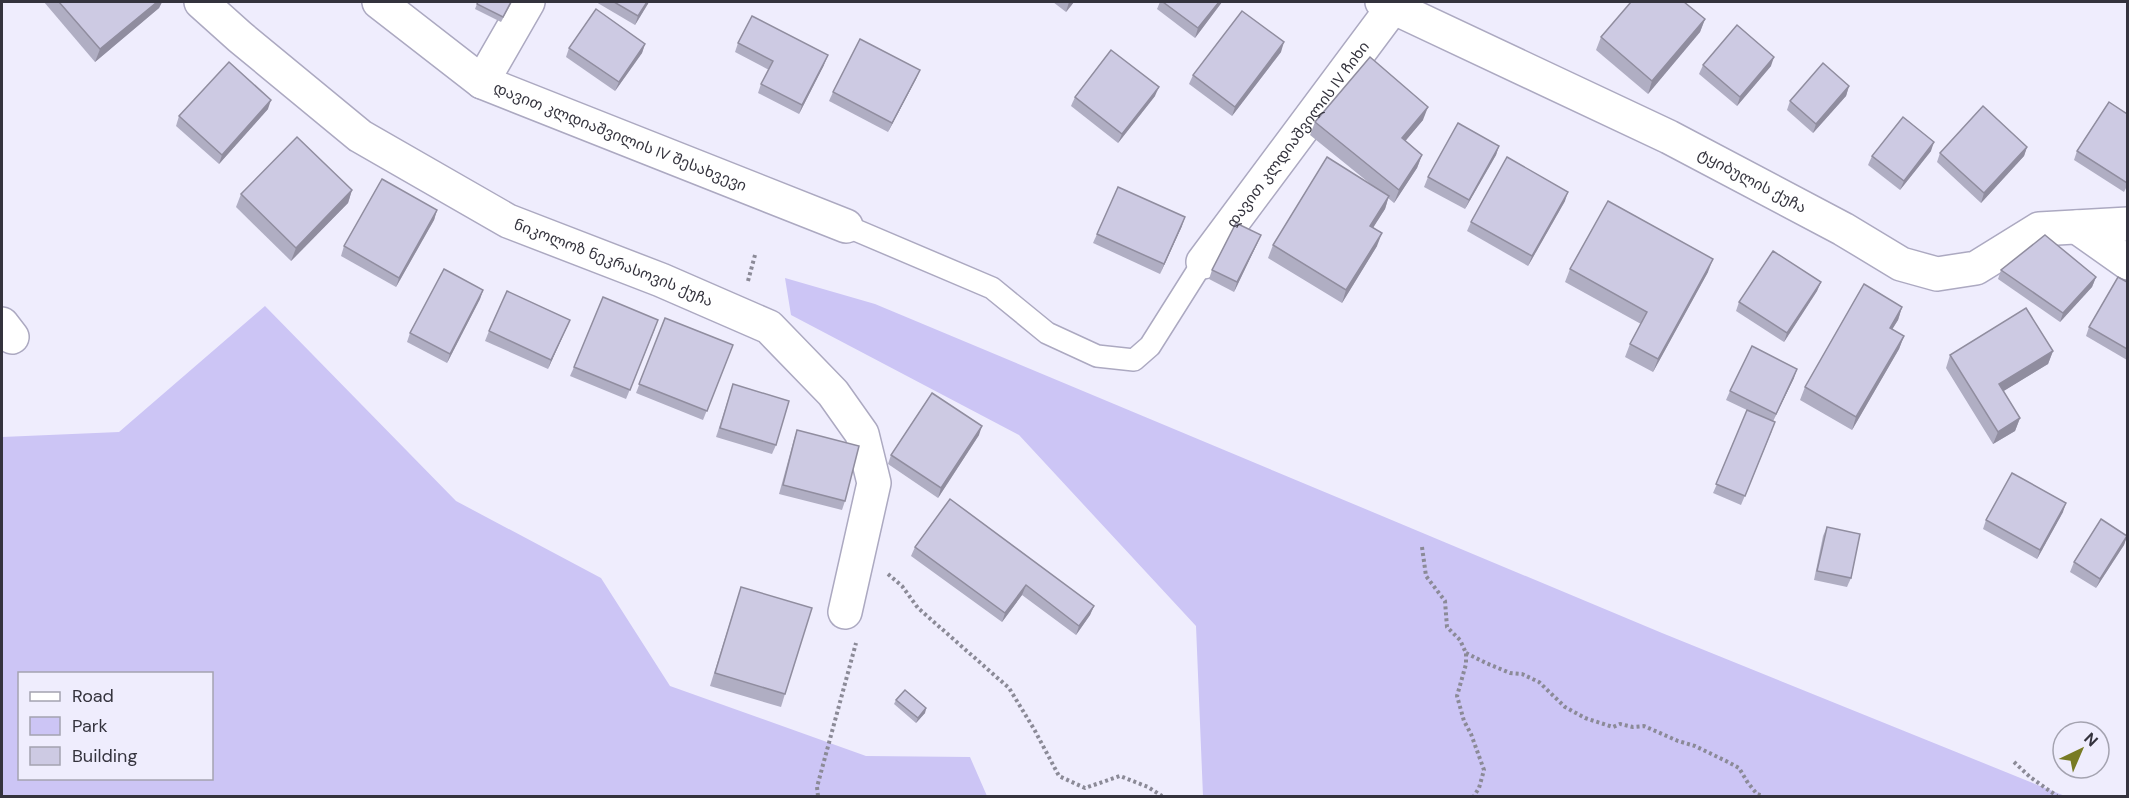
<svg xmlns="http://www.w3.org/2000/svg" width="2129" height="798" font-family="'DM Sans','Noto Sans Georgian',sans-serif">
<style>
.green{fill:#ccc5f5;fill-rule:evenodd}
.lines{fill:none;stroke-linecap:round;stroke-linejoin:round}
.lane-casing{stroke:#aca9c1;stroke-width:24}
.street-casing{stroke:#aca9c1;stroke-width:36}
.path{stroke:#8b8a97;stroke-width:4;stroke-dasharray:3 3;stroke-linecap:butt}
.lane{stroke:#fff;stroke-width:21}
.street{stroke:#fff;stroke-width:33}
.wall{fill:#b0aec3}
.shaded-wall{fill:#908d9f}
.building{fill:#cdcae3;stroke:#908d9f;stroke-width:1.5}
.labels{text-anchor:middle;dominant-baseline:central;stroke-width:4.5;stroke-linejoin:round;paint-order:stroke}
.street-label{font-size:15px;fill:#34333d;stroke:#efedfd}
</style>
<rect width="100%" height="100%" fill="#efedfd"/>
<!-- green -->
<g class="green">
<polygon points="785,278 875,304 1662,633 2065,796 1203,796 1196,626 1019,435 791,315"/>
<path d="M265,306L456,501L601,578L670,686L866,756L970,757L987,796H2V437L119,432ZM20,674H212V778H20Z"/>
</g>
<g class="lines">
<defs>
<polyline id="lane" points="846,226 992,288 1047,333 1097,356 1134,360 1150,346 1203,262"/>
<g id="street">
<path id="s1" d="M201,2L240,37L360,136L508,221L661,280L769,327L833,393L862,434L874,483L845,612"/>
<path id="s2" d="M379,2L482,82L846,226"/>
<path id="s3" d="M1382,2L1669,137L1843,229L1901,264L1937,274L1976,268L2039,229L2128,224"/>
<polyline points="482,82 528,2"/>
<polyline points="2077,227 2128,263"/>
<path id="s4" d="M1203,262L1393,7"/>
<polyline points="2,324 12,337"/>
</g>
</defs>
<!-- lane casing -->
<use href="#lane" class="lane-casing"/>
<!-- street casing -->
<use href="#street" class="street-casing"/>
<!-- path -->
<g class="path">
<polyline points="748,281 755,255"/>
<polyline points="1422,547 1426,576 1445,601 1447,627 1460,640 1466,653 1466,664 1457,696 1464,721 1471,734 1484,770 1479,788 1474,796"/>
<polyline points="888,574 902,586 918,608 1009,688 1034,729 1059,776 1085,788 1120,776 1148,787 1162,796"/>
<polyline points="1466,653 1486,663 1510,673 1522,674 1539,682 1565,707 1585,718 1613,727 1620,724 1633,727 1644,726 1678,741 1695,746 1728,762 1739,768 1748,783 1757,794 1763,796"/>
<polyline points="2014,762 2030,777 2057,796"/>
<polyline points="818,796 817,787 856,643"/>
</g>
<!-- lane -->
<use href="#lane" class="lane"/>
<!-- street -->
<use href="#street" class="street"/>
</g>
<!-- wall -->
<g class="wall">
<polygon points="44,2 162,2 159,8 95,62"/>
<polygon points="512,2 501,22 475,9 477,4"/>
<polygon points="596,2 649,2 635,25"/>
<polygon points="1053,2 1074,2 1066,12"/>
<polygon points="1160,2 1222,2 1195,38 1157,9"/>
<polygon points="1705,19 1700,32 1648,94 1596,50 1601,37"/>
<polygon points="738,43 824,65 799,114 758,93 761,84 769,70 735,52"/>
<polygon points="645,44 642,53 615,91 566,57 569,48"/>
<polygon points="1281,52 1232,116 1189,84 1193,75"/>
<polygon points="1703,65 1771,66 1737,106 1699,74"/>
<polygon points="920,70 916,79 888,132 829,101 833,92"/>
<polygon points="1849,86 1846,96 1813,133 1787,110 1790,101"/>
<polygon points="1155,96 1118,143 1071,106 1075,97"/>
<polygon points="2109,102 2127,186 2124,192 2074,160 2077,151"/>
<polygon points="268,109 219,164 176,126 179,116"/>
<polygon points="1423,120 1405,141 1422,155 1417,168 1394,203 1388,198 1385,209 1373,227 1377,246 1342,303 1268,258 1273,245 1373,186 1310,135 1315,122"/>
<polygon points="1499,146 1496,155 1465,209 1424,187 1428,177"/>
<polygon points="2027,147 2024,156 1981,203 1937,162 1940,153"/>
<polygon points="1931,151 1900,190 1868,165 1872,156"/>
<polygon points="352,190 348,203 291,261 236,207 241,194"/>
<polygon points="1565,201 1528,266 1467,231 1471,222"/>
<polygon points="437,210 434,220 396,287 341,256 344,246"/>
<polygon points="1182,226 1160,274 1093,243 1097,234"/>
<polygon points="1261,235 1257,244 1234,292 1209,279 1212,270"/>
<polygon points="1570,269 1708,272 1653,372 1625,357 1630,344 1641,324 1565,282"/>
<polygon points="2001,270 2096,277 2092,287 2060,322 1998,279"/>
<polygon points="1821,282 1817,291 1784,342 1736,311 1739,302"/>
<polygon points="2127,282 2127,360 2086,336 2089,327"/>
<polygon points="483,290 480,299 447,363 407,342 410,333"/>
<polygon points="1902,307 1898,320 1892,329 1904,336 1899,349 1852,430 1800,400 1805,387"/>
<polygon points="665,318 733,345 703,420 636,393"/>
<polygon points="570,320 548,369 485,341 489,331"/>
<polygon points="655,329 626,399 570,376 574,367"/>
<polygon points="2053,351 2048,364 2003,391 2020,418 2015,431 1993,444 1946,368 1950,355"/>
<polygon points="1794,378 1773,421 1772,431 1741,505 1713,493 1749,411 1726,400 1730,391"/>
<polygon points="733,384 776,445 772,454 716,437"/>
<polygon points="797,430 845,501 842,510 779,494 794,439"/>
<polygon points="979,435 938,498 888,464 891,455"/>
<polygon points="2063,512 2037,559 1983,529 1986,520"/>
<polygon points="1827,527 1851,578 1847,587 1814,580 1823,536"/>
<polygon points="2127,536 2124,545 2096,588 2070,572 2074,562"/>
<polygon points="915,547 1094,606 1090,615 1076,635 1022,595 1002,622 911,556"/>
<polygon points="741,587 785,694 781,707 710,686"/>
<polygon points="896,700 926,708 925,713 916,723 894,704"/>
</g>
<!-- shaded-wall -->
<g class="shaded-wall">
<polygon points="157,2 162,2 159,8 95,62 100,49"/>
<polygon points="647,2 649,2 635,25 638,16"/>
<polygon points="1069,2 1074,2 1066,12"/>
<polygon points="1219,2 1222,2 1195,38 1198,28"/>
<polygon points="1705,19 1700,32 1648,94 1652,81"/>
<polygon points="1284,42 1281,52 1232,116 1235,107"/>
<polygon points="645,44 642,53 615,91 619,82"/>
<polygon points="828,55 824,65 799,114 802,105"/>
<polygon points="1774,57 1771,66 1737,106 1740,97"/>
<polygon points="920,70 916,79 888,132 892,123"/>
<polygon points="1849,86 1846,96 1813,133 1816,124"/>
<polygon points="1159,87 1155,96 1118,143 1122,134"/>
<polygon points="271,100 268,109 219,164 222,155"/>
<polygon points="1428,107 1423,120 1397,151 1402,138"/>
<polygon points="1934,142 1931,151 1900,190 1904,181"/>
<polygon points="1499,146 1496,155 1465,209 1469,200"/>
<polygon points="2027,147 2024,156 1981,203 1984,193"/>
<polygon points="1422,155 1417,168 1394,203 1399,190"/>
<polygon points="352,190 348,203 291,261 296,248"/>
<polygon points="1568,192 1565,201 1528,266 1532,256"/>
<polygon points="1389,196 1385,209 1366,239 1370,226"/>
<polygon points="437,210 434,220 396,287 399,278"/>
<polygon points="1185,217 1182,226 1160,274 1164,264"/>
<polygon points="1382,233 1377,246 1342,303 1346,290"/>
<polygon points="1261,235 1257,244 1234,292 1237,282"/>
<polygon points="1713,259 1708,272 1653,372 1658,359"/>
<polygon points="2096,277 2092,287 2060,322 2063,313"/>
<polygon points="1821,282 1817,291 1784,342 1787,333"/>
<polygon points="483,290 480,299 447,363 450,354"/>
<polygon points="1902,307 1898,320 1885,341 1890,328"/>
<polygon points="570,320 566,329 548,369 551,360"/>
<polygon points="1904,336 1899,349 1852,430 1856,417"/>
<polygon points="2053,351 2048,364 1994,397 1999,384"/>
<polygon points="1797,369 1794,378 1772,423 1776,414"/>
<polygon points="2020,418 2015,431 1993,444 1998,432"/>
<polygon points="982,426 979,435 938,498 941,488"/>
<polygon points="2066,503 2063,512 2037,559 2040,550"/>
<polygon points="2127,536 2124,545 2096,588 2100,579"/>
<polygon points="1026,585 1022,595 1002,622 1005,613"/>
<polygon points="1094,606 1090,615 1076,635 1079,626"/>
<polygon points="926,708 925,713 916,723 918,718"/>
</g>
<!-- building -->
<g class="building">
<polygon points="59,2 157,2 100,49"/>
<polygon points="478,2 511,2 503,17 477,4"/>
<polygon points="614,2 647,2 638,16"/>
<polygon points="1163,2 1219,2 1198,28"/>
<polygon points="1631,2 1684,2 1705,19 1652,81 1601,37"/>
<polygon points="596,9 645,44 619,82 569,48"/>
<polygon points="1242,11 1284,42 1235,107 1193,75"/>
<polygon points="752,16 828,55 802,105 761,84 773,61 738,43"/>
<polygon points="1737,25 1774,57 1740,97 1703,65"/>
<polygon points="860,39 920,70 892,123 833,92"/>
<polygon points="1111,50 1159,87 1122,134 1075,97"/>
<polygon points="1370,57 1428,107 1402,138 1422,155 1399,190 1315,122"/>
<polygon points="229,62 271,100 222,155 179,116"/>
<polygon points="1823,63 1849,86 1816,124 1790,101"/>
<polygon points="2109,102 2127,114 2127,183 2077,151"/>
<polygon points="1983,106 2027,147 1984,193 1940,153"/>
<polygon points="1903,117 1934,142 1904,181 1872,156"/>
<polygon points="1458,123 1499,146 1469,200 1428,177"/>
<polygon points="297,137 352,190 296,248 241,194"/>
<polygon points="1327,157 1389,196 1370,226 1382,233 1346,290 1273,245"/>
<polygon points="1507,157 1568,192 1532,256 1471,222"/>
<polygon points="382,179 437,210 399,278 344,246"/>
<polygon points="1118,187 1185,217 1164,264 1097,234"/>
<polygon points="1608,201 1713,259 1658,359 1630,344 1647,312 1570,269"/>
<polygon points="1236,223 1261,235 1237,282 1212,270"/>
<polygon points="2045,235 2096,277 2063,313 2001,270"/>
<polygon points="1773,251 1821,282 1787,333 1739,302"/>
<polygon points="444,269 483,290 450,354 410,333"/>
<polygon points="2118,277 2127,282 2127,349 2089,327"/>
<polygon points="1864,284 1902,307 1890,328 1904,336 1856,417 1805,387"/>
<polygon points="507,291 570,320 551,360 489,331"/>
<polygon points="603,297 658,320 630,390 574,367"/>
<polygon points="2026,308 2053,351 1999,384 2020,418 1998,432 1950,355"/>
<polygon points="665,318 733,345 707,411 639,384"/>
<polygon points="1752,346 1797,369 1776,414 1730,391"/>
<polygon points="733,384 789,401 776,445 720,428"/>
<polygon points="932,393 982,426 941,488 891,455"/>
<polygon points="1747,410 1775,422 1745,496 1716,484"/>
<polygon points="797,430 859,446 845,501 783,485"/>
<polygon points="2012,473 2066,503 2040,550 1986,520"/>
<polygon points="950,499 1094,606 1079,626 1026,585 1005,613 915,547"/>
<polygon points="2101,519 2127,536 2100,579 2074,562"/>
<polygon points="1827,527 1860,534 1851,578 1817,571"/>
<polygon points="741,587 812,608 785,694 715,673"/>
<polygon points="905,690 926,708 918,718 896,700"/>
</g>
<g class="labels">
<!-- street labels -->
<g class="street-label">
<text stroke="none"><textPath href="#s4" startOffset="159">დავით კლდიაშვილის IV ჩიხი</textPath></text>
<text stroke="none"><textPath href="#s2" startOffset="279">დავით კლდიაშვილის IV შესახვევი</textPath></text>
<text stroke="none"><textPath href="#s3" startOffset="411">ტყიბულის ქუჩა</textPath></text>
<text stroke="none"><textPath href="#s1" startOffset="492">ნიკოლოზ ნეკრასოვის ქუჩა</textPath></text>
</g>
</g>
<!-- border -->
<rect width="2129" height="798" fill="none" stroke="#34333d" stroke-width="6"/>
<!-- legend -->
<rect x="18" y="672" width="195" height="108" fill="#efedfd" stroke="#a4a3b0" stroke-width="1.5"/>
<rect x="30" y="692" width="30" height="9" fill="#ffffff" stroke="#a4a3b0" stroke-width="1.5"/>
<text x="72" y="702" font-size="18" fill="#34333d">Road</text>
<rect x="30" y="717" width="30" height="18" fill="#ccc5f5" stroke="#a4a3b0" stroke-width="1.5"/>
<text x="72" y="732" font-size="18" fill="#34333d">Park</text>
<rect x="30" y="747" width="30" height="18" fill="#cdcae3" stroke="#a4a3b0" stroke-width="1.5"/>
<text x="72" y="762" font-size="18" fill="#34333d">Building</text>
<!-- north arrow -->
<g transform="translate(2081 750) rotate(44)"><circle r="28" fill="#efedfd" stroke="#a4a3b0" stroke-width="1.5"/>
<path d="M0-4.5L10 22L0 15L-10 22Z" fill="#787b24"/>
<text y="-9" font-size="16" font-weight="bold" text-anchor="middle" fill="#34333d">N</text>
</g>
</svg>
